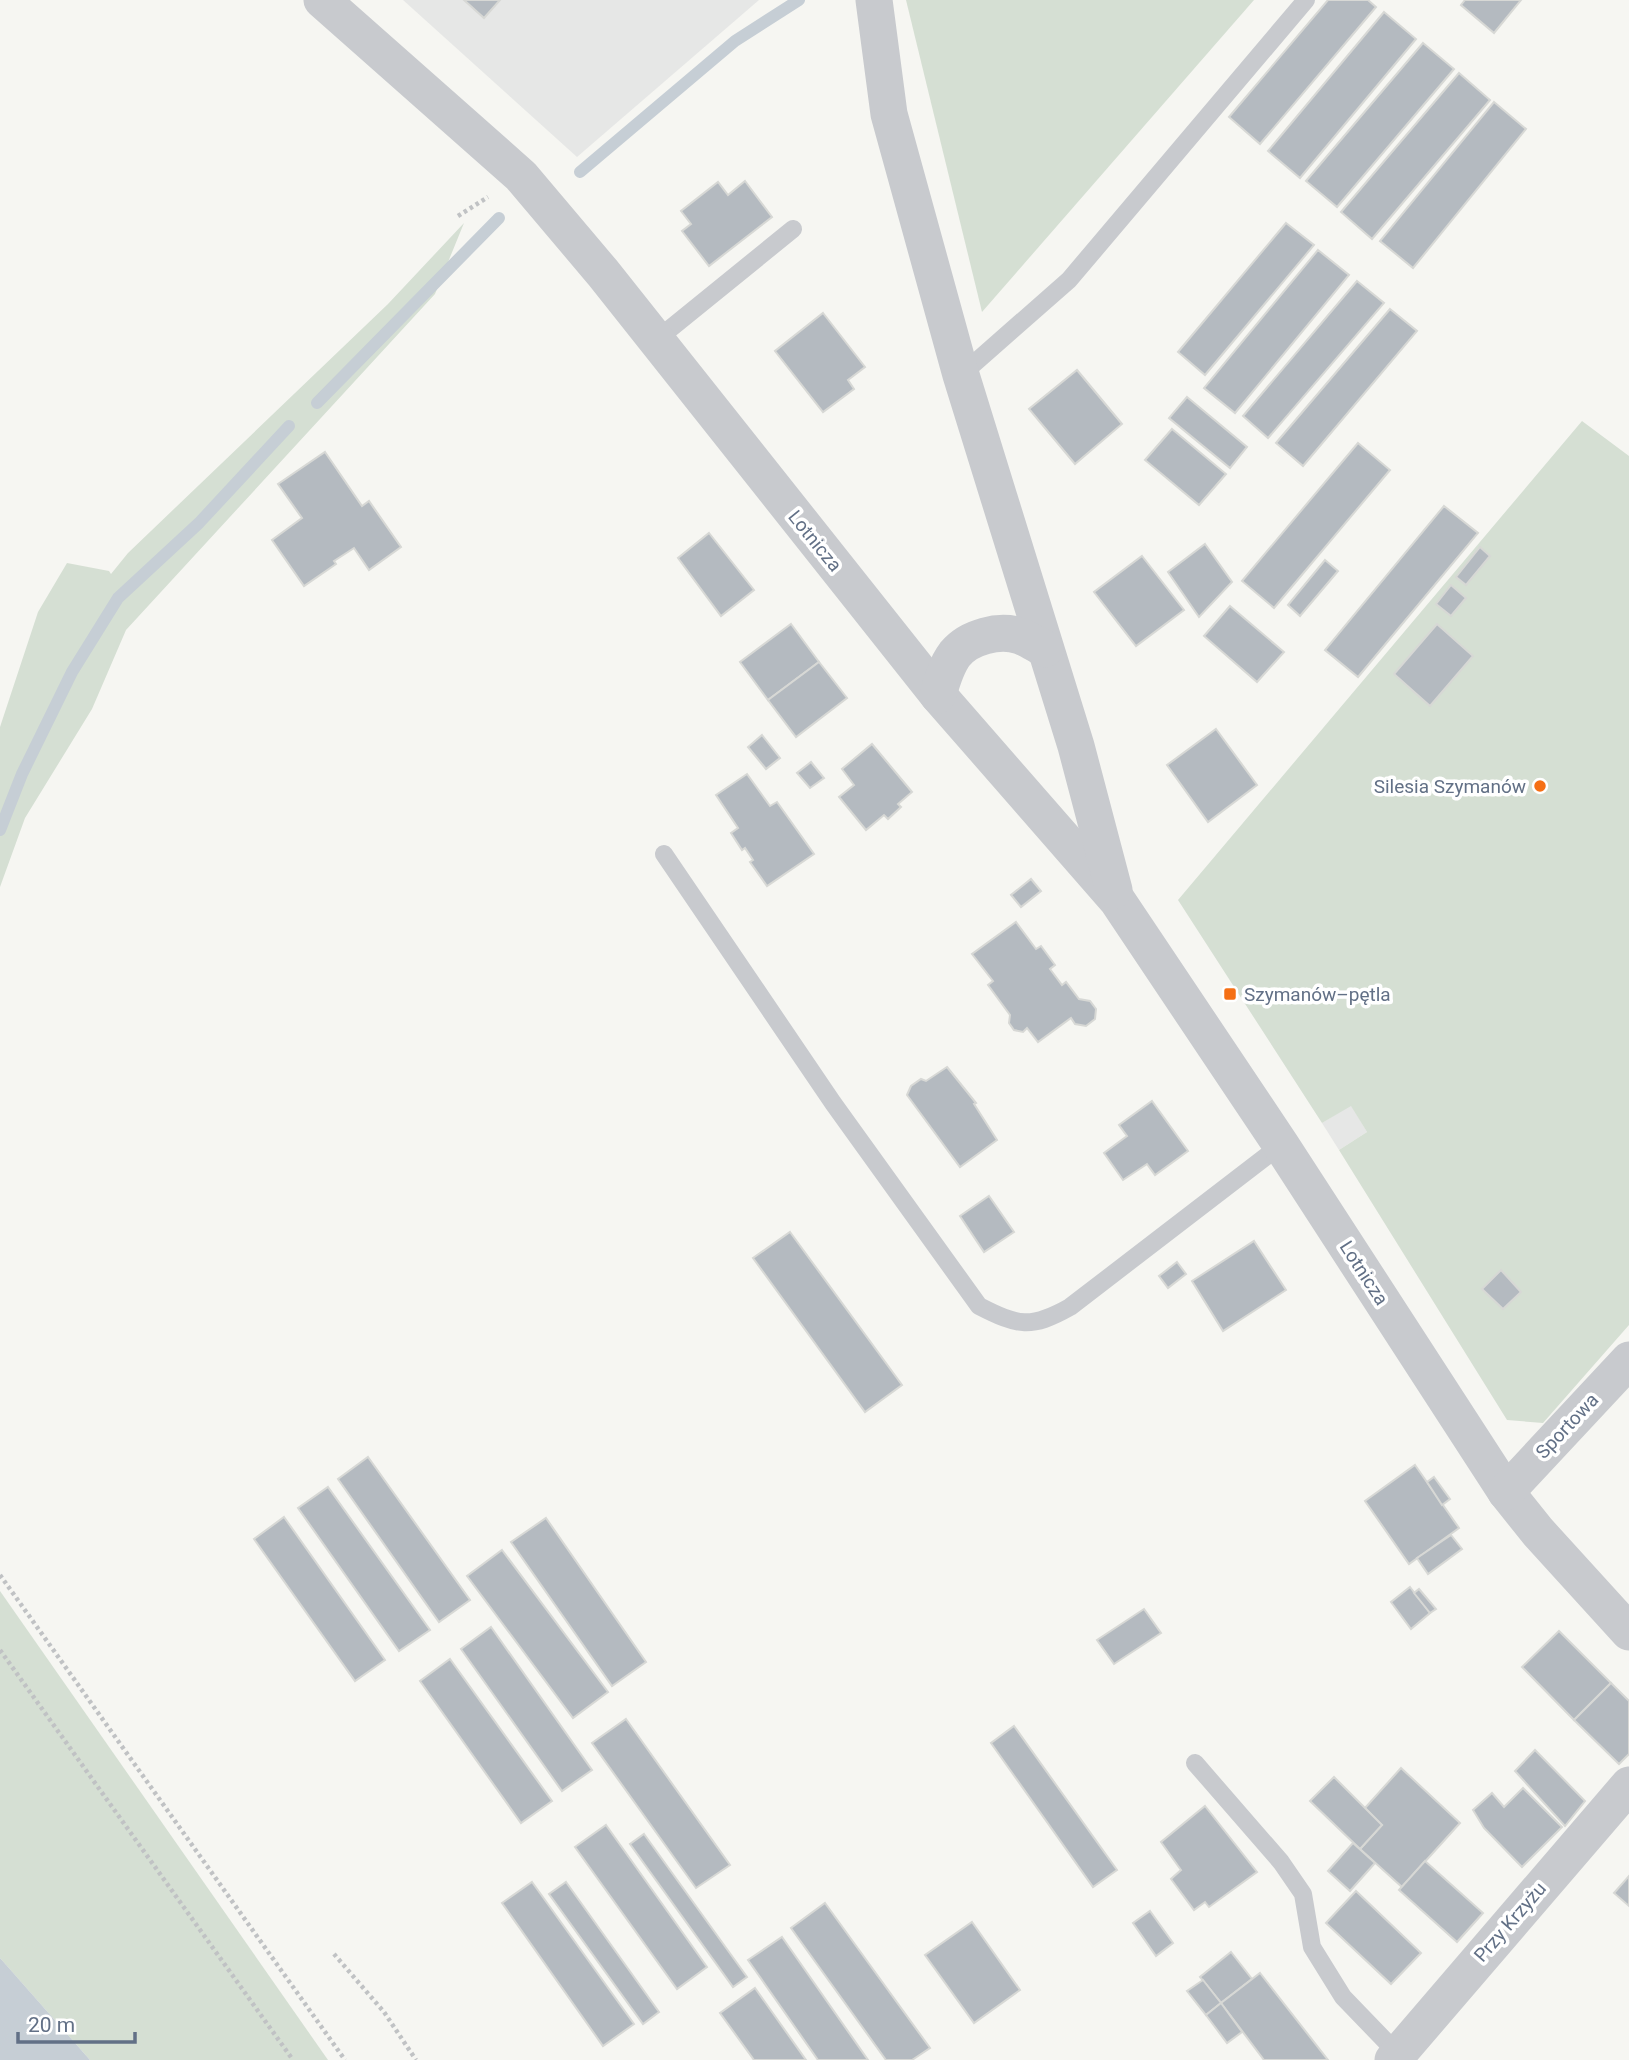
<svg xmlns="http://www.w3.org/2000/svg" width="1629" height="2060" font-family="Roboto,sans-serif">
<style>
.built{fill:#e6e7e6}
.green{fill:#d5dfd3}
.water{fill:#c6ced5}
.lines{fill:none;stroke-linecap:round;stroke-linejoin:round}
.stream{stroke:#c6ced5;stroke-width:12}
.building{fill:#b4bac0;stroke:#d7d8d5;stroke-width:2}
.path{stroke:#c0c2c4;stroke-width:4.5;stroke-dasharray:3.5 3.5;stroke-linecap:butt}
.lane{stroke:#c8cace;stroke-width:18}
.street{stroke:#c8cace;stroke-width:37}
.poi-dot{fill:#f56f14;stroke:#fff;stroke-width:2.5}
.labels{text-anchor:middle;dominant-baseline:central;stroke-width:7;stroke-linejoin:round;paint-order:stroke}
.street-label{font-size:19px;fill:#627086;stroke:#fff}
.poi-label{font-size:19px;fill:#627086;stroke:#fff;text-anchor:end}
</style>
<rect width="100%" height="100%" fill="#f6f6f2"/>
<!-- built -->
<g class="built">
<polygon points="403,0 759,0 577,157"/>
<polygon points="1351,1105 1367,1132 1339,1150 1322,1123"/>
</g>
<!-- green -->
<g class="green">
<polygon points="906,0 1254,0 982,312"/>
<polygon points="464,223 435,294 126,630 92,709 25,818 0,887 0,727 38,612 67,563 109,571 111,574 128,553 388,304"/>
<polygon points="1582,421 1629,456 1629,1325 1543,1423 1507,1420 1339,1150 1367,1132 1351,1106 1322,1123 1178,900"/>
<polygon points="0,1591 328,2060 90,2060 0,1958"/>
</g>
<!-- water -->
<polygon class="water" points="0,1958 8,1967 90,2060 0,2060"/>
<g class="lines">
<!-- stream -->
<g class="stream">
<polyline points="580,172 735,41 799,0"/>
<polyline points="317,403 499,218"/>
<polyline points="0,830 22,774 72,672 118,598 199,523 289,426"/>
</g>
</g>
<!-- building -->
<g class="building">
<polygon points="464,0 500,0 484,18"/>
<polygon points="1328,0 1368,0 1376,7 1260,144 1229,117"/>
<polygon points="1465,0 1521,0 1494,33 1461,5"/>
<polygon points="1384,12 1416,39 1300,178 1268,151"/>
<polygon points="1423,43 1454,69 1337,207 1306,181"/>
<polygon points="1459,73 1490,100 1372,239 1341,212"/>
<polygon points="1494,102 1526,129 1413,268 1380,241"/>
<polygon points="745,181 772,217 709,266 682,231 691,224 681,211 718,182 728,195"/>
<polygon points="1286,223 1314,245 1205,375 1178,352"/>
<polygon points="1318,250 1349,275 1235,413 1204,388"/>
<polygon points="1357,281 1384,303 1268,438 1243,416"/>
<polygon points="1390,309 1417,331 1303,466 1276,443"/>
<polygon points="823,313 865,367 848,380 854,389 823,412 775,351"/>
<polygon points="1077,370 1122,424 1075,464 1029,409"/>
<polygon points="1187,397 1247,447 1230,468 1169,418"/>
<polygon points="1172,429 1226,474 1199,505 1145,460"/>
<polygon points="1358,443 1390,470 1274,608 1242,581"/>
<polygon points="325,452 362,506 369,501 401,547 369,570 354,548 334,561 336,564 304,586 272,540 302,518 278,484"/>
<polygon points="1444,506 1478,533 1358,677 1325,650"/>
<polygon points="709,533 754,590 721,616 678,558"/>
<polygon points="1205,544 1232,582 1199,617 1168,572"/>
<polygon points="1480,547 1490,556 1466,585 1456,577"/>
<polygon points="1142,556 1184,610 1136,646 1094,592"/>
<polygon points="1325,560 1338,571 1300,616 1288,605"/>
<polygon points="1451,585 1466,598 1451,616 1436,604"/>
<polygon points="1230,606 1284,652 1257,682 1204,636"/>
<polygon points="791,624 819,662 768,700 740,662"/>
<polygon points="1437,624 1473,656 1430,706 1394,674"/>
<polygon points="819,662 847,698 796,737 768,700"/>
<polygon points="1216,729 1257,785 1208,822 1167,765"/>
<polygon points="762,735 780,758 766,769 748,747"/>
<polygon points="872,744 912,792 898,804 901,807 888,819 884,815 866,830 839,797 854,785 842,769"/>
<polygon points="811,762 824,778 810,788 797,773"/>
<polygon points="747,774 770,806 777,802 814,854 767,886 750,862 753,860 745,848 742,850 731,833 738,828 716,795"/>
<polygon points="1031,879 1041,891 1021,907 1011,895"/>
<polygon points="1016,922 1036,949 1041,946 1055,965 1050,969 1062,985 1066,982 1079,999 1090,1001 1096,1009 1095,1019 1086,1026 1075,1024 1071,1018 1038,1042 1027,1028 1023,1032 1014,1030 1009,1023 1010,1015 988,985 993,981 972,954"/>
<polygon points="947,1067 976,1103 974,1104 997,1140 960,1167 907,1095 911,1086 921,1079 926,1081"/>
<polygon points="1152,1101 1188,1151 1155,1175 1147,1164 1123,1180 1104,1153 1127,1136 1119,1125"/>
<polygon points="989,1196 1014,1232 984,1252 960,1216"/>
<polygon points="790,1232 902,1385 865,1412 753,1258"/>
<polygon points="1254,1241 1286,1290 1223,1331 1192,1281"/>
<polygon points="1177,1262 1186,1274 1168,1288 1159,1276"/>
<polygon points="1501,1270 1521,1292 1503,1309 1482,1289"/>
<polygon points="368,1457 470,1600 439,1622 338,1479"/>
<polygon points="1415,1465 1459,1528 1409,1564 1365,1501"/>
<polygon points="1434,1477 1450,1499 1442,1505 1427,1482"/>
<polygon points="328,1487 430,1630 399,1651 298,1508"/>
<polygon points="284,1517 385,1660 355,1681 254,1539"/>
<polygon points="546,1518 646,1662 612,1686 511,1542"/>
<polygon points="1451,1535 1462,1549 1428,1574 1417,1558"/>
<polygon points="502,1550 608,1692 573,1718 467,1576"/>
<polygon points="1410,1587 1430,1613 1411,1629 1391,1602"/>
<polygon points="1419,1589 1436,1609 1430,1613 1414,1593"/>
<polygon points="1144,1609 1161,1633 1114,1664 1097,1640"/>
<polygon points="491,1627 592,1770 562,1791 461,1649"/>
<polygon points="1559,1631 1611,1683 1574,1720 1522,1667"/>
<polygon points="450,1659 552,1801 521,1823 420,1681"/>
<polygon points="1611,1683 1629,1701 1629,1754 1619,1764 1574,1720"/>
<polygon points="626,1719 730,1865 696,1888 592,1743"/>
<polygon points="1014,1726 1117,1870 1093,1887 991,1743"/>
<polygon points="1535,1750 1585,1801 1565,1826 1515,1771"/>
<polygon points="1401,1768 1460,1823 1402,1887 1360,1849 1382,1825 1365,1808"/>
<polygon points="1334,1777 1382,1825 1360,1849 1310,1801"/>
<polygon points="1523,1788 1562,1827 1522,1867 1484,1828 1473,1810 1492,1793 1504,1807"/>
<polygon points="1205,1806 1257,1872 1209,1907 1205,1902 1194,1910 1171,1879 1181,1870 1161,1842"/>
<polygon points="606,1825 707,1967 677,1989 575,1847"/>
<polygon points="644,1834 747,1977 733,1987 630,1844"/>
<polygon points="1353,1843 1375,1863 1350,1891 1328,1871"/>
<polygon points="1425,1861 1483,1913 1457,1942 1399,1890"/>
<polygon points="1629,1876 1629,1906 1614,1893"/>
<polygon points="532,1882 634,2024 603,2046 502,1903"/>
<polygon points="566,1882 659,2012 643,2024 549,1894"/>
<polygon points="1356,1891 1421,1953 1391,1984 1326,1923"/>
<polygon points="825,1903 930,2048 912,2060 886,2060 791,1928"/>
<polygon points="1150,1911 1173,1943 1156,1956 1133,1923"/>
<polygon points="972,1922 1020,1990 974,2023 925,1955"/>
<polygon points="782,1937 868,2060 818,2060 748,1960"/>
<polygon points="1231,1952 1252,1979 1221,2003 1200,1977"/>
<polygon points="1260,1973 1328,2060 1264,2060 1221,2003"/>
<polygon points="1203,1980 1221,2003 1206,2015 1187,1991"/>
<polygon points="755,1988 806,2060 754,2060 720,2013"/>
<polygon points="1221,2003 1242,2032 1227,2043 1206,2015"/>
</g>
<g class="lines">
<!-- path -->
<g class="path">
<polyline points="458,216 488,197"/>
<polyline points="0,1575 345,2060"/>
<polyline points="0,1650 293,2060"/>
<polyline points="334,1954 384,2012 416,2060"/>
</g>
<!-- lane -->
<g class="lane">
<polyline points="655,341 793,229"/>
<polyline points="961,375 1069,280 1306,0"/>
<path d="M664,854L833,1103L979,1306C1018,1326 1031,1329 1070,1307L1281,1145"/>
<polyline points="1195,1763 1281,1862 1303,1894 1312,1947 1343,1997 1398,2054"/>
</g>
<!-- street -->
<g class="street">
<polyline points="322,0 521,176 603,273 938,695 1117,900 1281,1145 1506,1492 1538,1532 1629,1632"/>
<polyline points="874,0 889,114 961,375 1076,746 1114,890"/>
<path d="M938,695C942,681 946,666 955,654C969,637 999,629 1020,636C1029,639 1037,645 1045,649"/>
<polyline points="1506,1492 1629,1360"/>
<polyline points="1393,2060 1629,1785"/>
</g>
</g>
<!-- markers -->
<g class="poi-dot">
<circle cx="1540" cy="786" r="7"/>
<rect x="1223" y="987" width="14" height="14" rx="3.5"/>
</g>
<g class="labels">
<!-- street labels -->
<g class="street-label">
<text transform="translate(815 541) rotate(51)">Lotnicza</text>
<text transform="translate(1364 1273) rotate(57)">Lotnicza</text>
<text transform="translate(1567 1426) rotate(-47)">Sportowa</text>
<text transform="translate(1510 1922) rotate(-49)">Przy Krzyżu</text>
</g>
<!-- poi labels -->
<g class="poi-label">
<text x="1526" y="786">Silesia Szymanów</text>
<text x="1244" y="994" text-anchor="start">Szymanów–pętla</text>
</g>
</g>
<!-- scale -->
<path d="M18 2032v10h117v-10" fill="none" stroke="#627086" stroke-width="3.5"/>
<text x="28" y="2032" font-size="21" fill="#627086" stroke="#ffffff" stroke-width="5" paint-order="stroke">20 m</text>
</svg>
